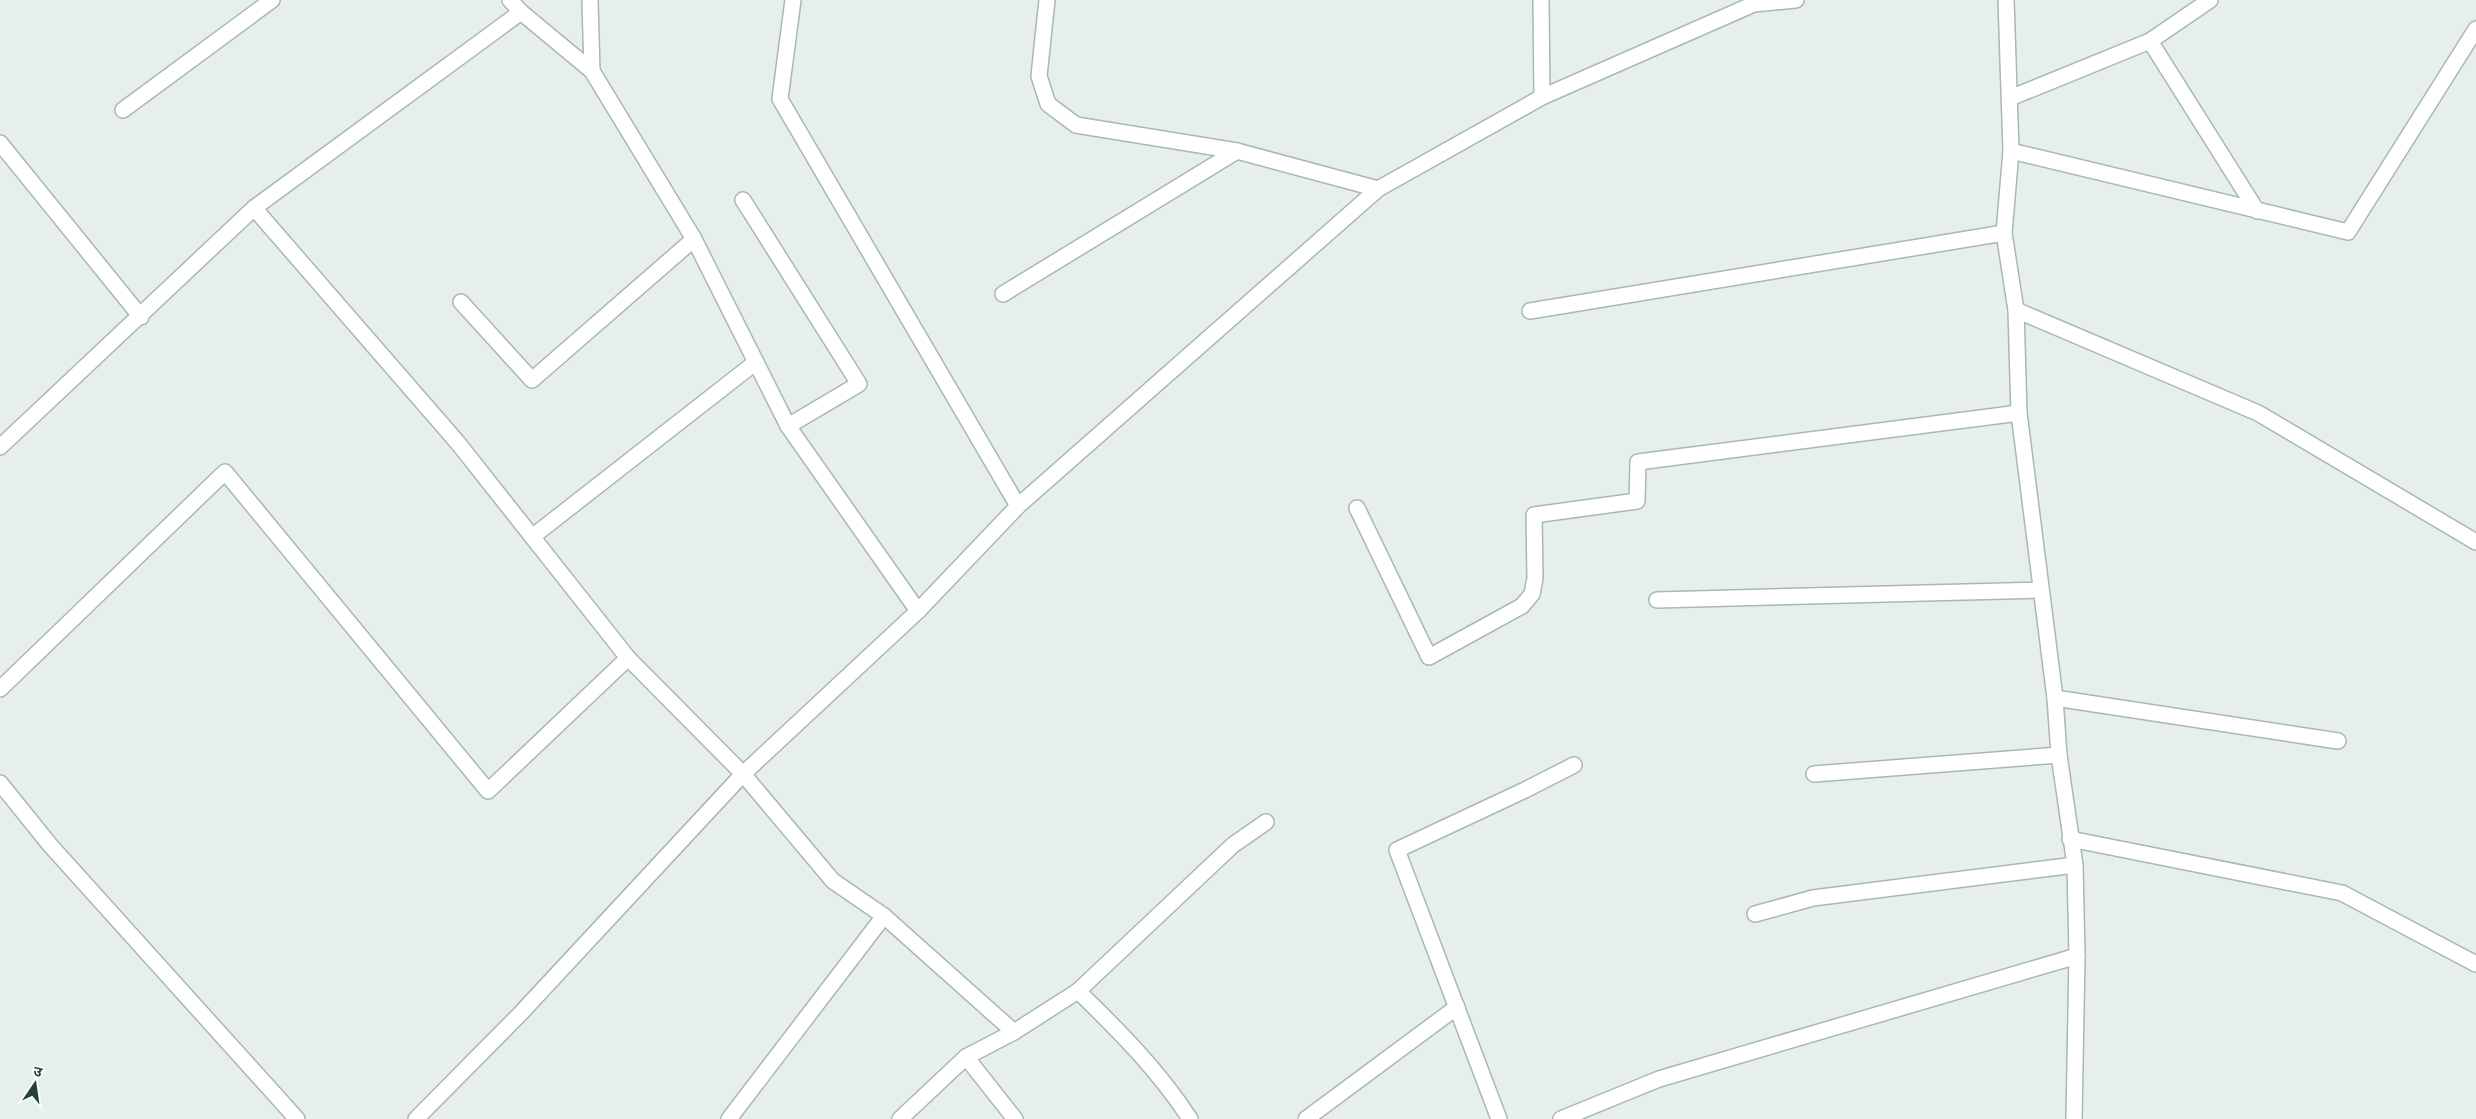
<svg xmlns="http://www.w3.org/2000/svg" width="2476" height="1119" font-family="Rubik,'Noto Sans Devanagari',sans-serif">
<style>
.lines{fill:none;stroke-linecap:round;stroke-linejoin:round}
.minor-casing{stroke:#a8b8b2;stroke-width:18}
.minor{stroke:#fff;stroke-width:15}
</style>
<rect width="100%" height="100%" fill="#e6efeb"/>
<g class="lines">
<defs>
<g id="minor">
<polyline points="510,0 521,12 592,71 694,239 788,426 918,611"/>
<polyline points="590,0 592,71"/>
<polyline points="793,0 780,99 1018,506"/>
<polyline points="1047,0 1039,76 1048,104 1076,125 1237,151 1378,189"/>
<polyline points="1541,0 1542,97"/>
<polyline points="2006,0 2011,151 2004,233 2016,310 2019,413 2055,698 2059,755 2075,865 2077,956 2074,1119"/>
<polyline points="2150,41 2257,211"/>
<polyline points="2010,98 2150,41 2210,0"/>
<polyline points="123,110 272,0"/>
<polyline points="0,143 141,317"/>
<polyline points="2011,151 2348,232 2476,29"/>
<polyline points="743,200 859,384 788,426"/>
<polyline points="254,208 521,12"/>
<polyline points="1003,294 1237,151"/>
<polyline points="461,302 532,380 694,239"/>
<polyline points="2016,310 2258,413 2476,542"/>
<polyline points="1530,311 2004,233"/>
<polyline points="0,447 254,208 458,443 628,658 743,774 833,881 884,916 1014,1032 1078,991 1233,845 1266,822"/>
<polyline points="1357,508 1429,657 1522,606 1532,594 1535,578 1534,515 1637,501 1638,462 2019,413"/>
<polyline points="532,537 756,362"/>
<polyline points="1657,600 2041,590"/>
<polyline points="0,689 225,472 488,791 628,658"/>
<polyline points="2055,698 2338,741"/>
<polyline points="1814,774 2059,755"/>
<polyline points="0,783 50,845 297,1119"/>
<polyline points="2070,839 2342,893 2476,964"/>
<polyline points="1755,914 1813,898 2075,865"/>
<path d="M1078,991C1119,1031 1159,1071 1190,1119"/>
<polyline points="966,1057 1015,1119"/>
<polyline points="416,1119 520,1014 743,774 918,611 1018,506 1378,189 1542,97 1754,4 1796,0"/>
<polyline points="729,1119 884,916"/>
<polyline points="900,1119 966,1057 1014,1032"/>
<polyline points="1306,1119 1457,1007"/>
<polyline points="1499,1119 1397,850 1525,790 1574,765"/>
<polyline points="1561,1119 1659,1079 2077,956"/>
</g>
</defs>
<!-- minor casing -->
<use href="#minor" class="minor-casing"/>
<!-- minor -->
<use href="#minor" class="minor"/>
</g>
<!-- north arrow -->
<g transform="translate(35 1084) rotate(13)" stroke="#f7fbf9" stroke-width="4" paint-order="stroke">
<path d="M0-4L9 19L0 12L-9 19Z" fill="#24423a"/>
<text y="-8" font-size="14" font-weight="bold" text-anchor="middle" fill="#24423a">उ</text>
</g>
</svg>
